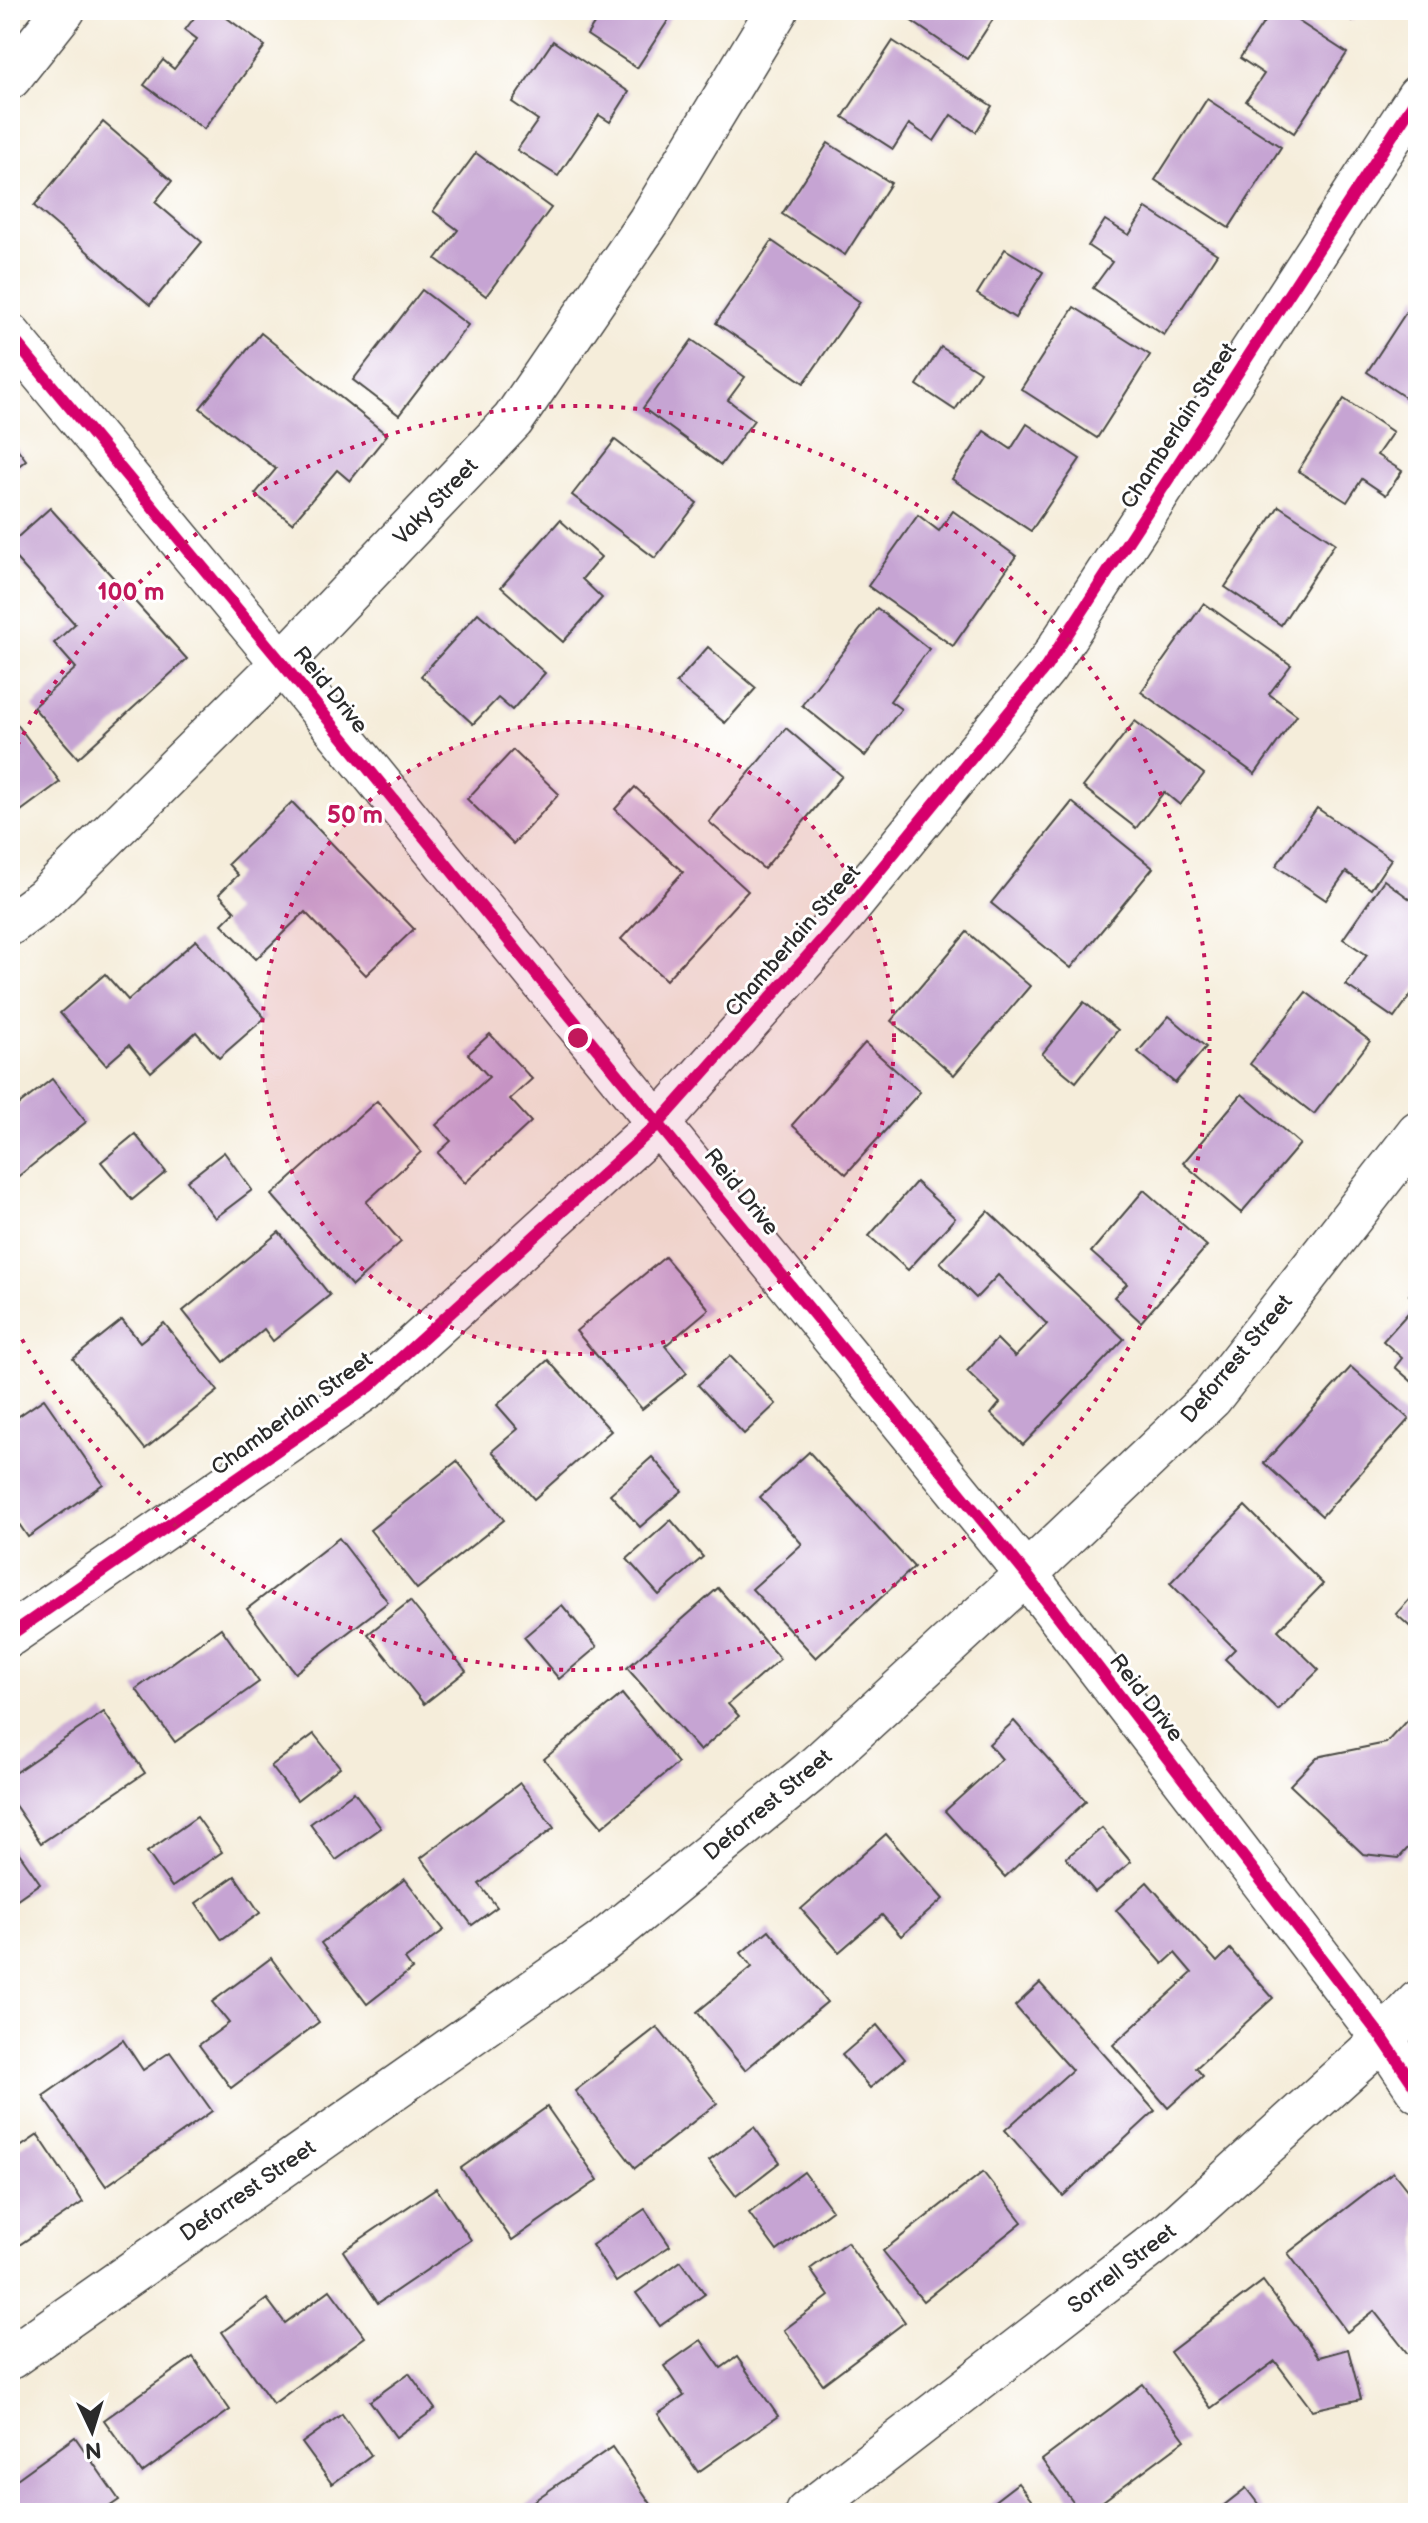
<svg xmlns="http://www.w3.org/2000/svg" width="1428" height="2523" font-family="'Balsamiq Sans',sans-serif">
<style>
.building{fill:#c6a4d3}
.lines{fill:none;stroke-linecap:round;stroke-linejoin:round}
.minor-casing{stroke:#494845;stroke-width:45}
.minor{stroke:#fff;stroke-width:42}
.cycleway-casing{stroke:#fff;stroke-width:17}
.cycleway{stroke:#d6006c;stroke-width:12}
.ring{fill:none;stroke:#c2185b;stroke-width:4;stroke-dasharray:4 8}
.labels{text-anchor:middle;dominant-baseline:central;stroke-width:6;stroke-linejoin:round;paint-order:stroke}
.street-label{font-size:22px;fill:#2b2b2b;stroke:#fff}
.centre{fill:#c2185b;stroke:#fff;stroke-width:4}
.ring-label{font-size:24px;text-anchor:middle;font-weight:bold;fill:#c2185b;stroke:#fff;stroke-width:6;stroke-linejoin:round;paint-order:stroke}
</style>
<rect width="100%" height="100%" fill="#fff"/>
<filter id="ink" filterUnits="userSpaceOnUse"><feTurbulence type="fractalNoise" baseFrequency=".0125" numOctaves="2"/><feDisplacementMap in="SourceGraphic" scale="16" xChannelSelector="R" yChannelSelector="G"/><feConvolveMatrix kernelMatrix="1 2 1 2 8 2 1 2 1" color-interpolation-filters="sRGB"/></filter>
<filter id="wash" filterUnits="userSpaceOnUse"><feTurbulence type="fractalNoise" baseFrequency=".006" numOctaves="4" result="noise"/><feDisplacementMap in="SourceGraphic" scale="32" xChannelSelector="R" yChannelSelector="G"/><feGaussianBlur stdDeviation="1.8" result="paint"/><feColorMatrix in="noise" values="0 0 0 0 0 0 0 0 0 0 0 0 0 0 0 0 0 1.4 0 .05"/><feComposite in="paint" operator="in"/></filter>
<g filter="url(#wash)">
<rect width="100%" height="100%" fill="#f5edda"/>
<g id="blocks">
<!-- building -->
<g class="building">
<polygon points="200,10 216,10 265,46 204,129 144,85 163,60 174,69 197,39 185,30"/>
<polygon points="603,10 675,10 637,68 587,35"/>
<polygon points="917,10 999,10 967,59 910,20"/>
<polygon points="1272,10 1281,10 1347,53 1294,133 1246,101 1264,74 1240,58"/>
<polygon points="1337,10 1360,10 1352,21"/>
<polygon points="553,41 629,92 610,122 599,115 558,176 517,150 538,120 512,102"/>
<polygon points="893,41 992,106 976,132 951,115 934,141 909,124 893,149 843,117"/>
<polygon points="1207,99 1281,147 1229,228 1155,180"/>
<polygon points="103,122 172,181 155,202 202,242 150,305 34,206"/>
<polygon points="828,143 891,183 845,255 782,214"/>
<polygon points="476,153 551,208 486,296 436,259 458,230 433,211"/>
<polygon points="1146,208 1217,254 1164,335 1093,288 1112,262 1088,246 1105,220 1129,235"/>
<polygon points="772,241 860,302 804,383 716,323"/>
<polygon points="1005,249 1043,272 1015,318 977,294"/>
<polygon points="422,290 468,325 399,415 353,380"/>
<polygon points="1418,294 1418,406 1367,372"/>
<polygon points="1074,307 1150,355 1097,438 1021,389"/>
<polygon points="261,333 387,435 350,481 337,470 292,523 255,494 276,469 200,408"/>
<polygon points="692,340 745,377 728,400 754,420 721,465 643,408"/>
<polygon points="941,347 980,372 955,410 917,385"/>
<polygon points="1344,399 1393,432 1377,455 1402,471 1386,495 1362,479 1347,502 1298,471"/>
<polygon points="1027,424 1080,459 1031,531 952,479 984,431 1011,449"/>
<polygon points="10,439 26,460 10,473"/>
<polygon points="615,440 697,503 655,558 572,495"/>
<polygon points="1279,506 1335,543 1281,625 1225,587"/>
<polygon points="50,508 187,659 78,758 33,707 76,668 54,643 75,624 10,552 10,544"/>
<polygon points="953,511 1016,556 953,646 868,586 918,515 939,531"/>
<polygon points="560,520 601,557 582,579 602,598 563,642 501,587"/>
<polygon points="1204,603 1291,665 1269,694 1297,715 1255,774 1141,692"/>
<polygon points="877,608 929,649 890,701 901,709 865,756 802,705"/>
<polygon points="478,613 545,673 512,710 498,698 473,724 421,676"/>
<polygon points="708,647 756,688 725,723 676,683"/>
<polygon points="14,720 60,782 10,819 10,723"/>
<polygon points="1135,721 1204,774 1180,805 1164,792 1136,828 1083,787"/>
<polygon points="786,728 842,776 764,869 709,822"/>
<polygon points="513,750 559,794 513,844 467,799"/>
<polygon points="635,787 748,891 666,980 621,939 683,872 615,809"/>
<polygon points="292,802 414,929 366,975 305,912 256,959 222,924 235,911 219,894 238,875 228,864"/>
<polygon points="1072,802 1153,868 1071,968 991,903"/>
<polygon points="1317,808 1391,859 1371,889 1346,872 1326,900 1276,866"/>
<polygon points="1384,880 1418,905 1418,985 1394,1018 1346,985 1367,955 1343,939"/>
<polygon points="967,932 1030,986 954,1075 891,1021"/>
<polygon points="196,940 265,1018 219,1058 196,1032 151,1072 129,1045 106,1065 60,1013 105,974 128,1000"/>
<polygon points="1306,992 1370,1041 1314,1114 1250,1064"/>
<polygon points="1084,1002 1118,1030 1076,1082 1042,1054"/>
<polygon points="1169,1016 1206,1047 1175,1083 1138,1052"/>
<polygon points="490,1034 532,1079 510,1099 531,1122 465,1183 438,1153 451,1141 436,1125 489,1077 468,1054"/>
<polygon points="865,1043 920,1092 846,1174 792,1125"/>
<polygon points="52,1079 86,1122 10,1183 10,1112"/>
<polygon points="1242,1094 1300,1144 1241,1213 1183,1163"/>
<polygon points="377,1101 421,1152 366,1202 401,1242 352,1286 272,1195"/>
<polygon points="135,1134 166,1172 132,1200 101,1162"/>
<polygon points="224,1152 252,1190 215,1218 187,1181"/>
<polygon points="916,1182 955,1218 908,1270 869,1236"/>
<polygon points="1144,1190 1207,1246 1141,1322 1114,1297 1127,1284 1091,1252"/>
<polygon points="988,1211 1124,1339 1023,1445 991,1414 1000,1403 967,1371 997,1339 1015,1357 1047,1324 998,1275 976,1298 940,1262"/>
<polygon points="279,1232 330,1295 273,1341 264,1329 224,1362 183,1311"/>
<polygon points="665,1257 709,1309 665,1346 687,1373 642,1409 576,1331"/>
<polygon points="1418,1285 1418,1387 1395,1367 1402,1358 1383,1341 1417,1303 1409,1295"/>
<polygon points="122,1320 140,1342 164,1323 218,1391 145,1449 73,1359"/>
<polygon points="730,1356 776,1404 744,1434 698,1385"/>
<polygon points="548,1360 611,1431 534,1499 492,1451 518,1429 497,1405"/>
<polygon points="1351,1367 1409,1419 1322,1516 1264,1463"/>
<polygon points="44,1399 103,1484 28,1537 10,1511 10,1422"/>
<polygon points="809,1452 914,1567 816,1658 752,1589 802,1544 760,1497"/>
<polygon points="652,1457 682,1491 640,1527 610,1494"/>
<polygon points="457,1461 504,1520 417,1589 370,1530"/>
<polygon points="1245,1506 1323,1584 1278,1630 1319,1670 1278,1710 1225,1659 1235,1649 1170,1583"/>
<polygon points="671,1520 703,1557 659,1595 627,1559"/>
<polygon points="339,1538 388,1602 295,1673 247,1609"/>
<polygon points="718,1588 780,1659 728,1704 739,1716 700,1751 627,1668"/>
<polygon points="1418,1590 1418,1634 1396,1614"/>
<polygon points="410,1601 466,1671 424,1704 368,1634"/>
<polygon points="562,1605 597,1647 559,1679 524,1637"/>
<polygon points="221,1628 259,1682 175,1742 136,1689"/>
<polygon points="622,1694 678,1763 602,1827 544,1759"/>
<polygon points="104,1712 145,1773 41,1843 10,1798 10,1776"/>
<polygon points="1409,1718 1418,1726 1418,1837 1399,1858 1363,1854 1290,1785 1317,1757 1386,1743"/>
<polygon points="1014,1721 1086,1801 1005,1877 945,1811 1002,1759 989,1744"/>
<polygon points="314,1734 340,1767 297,1800 271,1766"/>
<polygon points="520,1783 554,1828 479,1884 497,1907 472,1925 421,1858"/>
<polygon points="354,1792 381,1828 336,1860 310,1824"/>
<polygon points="197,1817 222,1852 172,1887 147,1852"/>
<polygon points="1102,1828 1131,1862 1095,1892 1066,1858"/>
<polygon points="886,1834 943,1899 901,1936 882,1915 839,1952 801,1909"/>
<polygon points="10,1840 40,1883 10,1904"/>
<polygon points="235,1876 260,1913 222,1940 196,1903"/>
<polygon points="405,1879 444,1930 405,1959 412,1969 367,2004 321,1943"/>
<polygon points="1147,1882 1217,1962 1230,1949 1273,1998 1196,2068 1203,2076 1168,2108 1113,2045 1192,1973 1175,1953 1163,1964 1116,1910"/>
<polygon points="769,1930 827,2002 745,2070 697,2012 752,1967 741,1953"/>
<polygon points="271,1958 319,2022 231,2088 199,2045 229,2023 212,2002"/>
<polygon points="1040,1983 1155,2111 1063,2196 1005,2130 1072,2070 1015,2006"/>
<polygon points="877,2025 905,2059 870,2088 842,2055"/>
<polygon points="657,2027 717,2103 635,2168 575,2091"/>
<polygon points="123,2040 143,2070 170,2052 212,2111 106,2186 43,2096"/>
<polygon points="547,2107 598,2180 512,2240 461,2168"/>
<polygon points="754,2127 780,2162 736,2196 709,2161"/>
<polygon points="38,2135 83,2202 10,2251 10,2154"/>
<polygon points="804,2172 832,2210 777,2251 749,2213"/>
<polygon points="983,2172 1022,2222 923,2301 883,2251"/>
<polygon points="1393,2172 1418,2204 1418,2361 1415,2363 1374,2311 1347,2332 1288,2253"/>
<polygon points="436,2188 471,2240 378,2303 343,2251"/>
<polygon points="645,2209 670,2246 616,2282 592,2245"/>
<polygon points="847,2242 905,2322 823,2384 784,2330 829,2296 810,2269"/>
<polygon points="681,2261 705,2294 660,2326 636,2293"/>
<polygon points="1263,2281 1319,2357 1348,2349 1361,2399 1312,2410 1275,2361 1211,2408 1170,2352"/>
<polygon points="330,2290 365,2337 273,2404 222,2332 267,2299 285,2323"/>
<polygon points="701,2340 721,2368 737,2357 778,2416 698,2472 658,2414 684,2396 664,2366"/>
<polygon points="193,2357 230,2410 142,2473 104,2420"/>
<polygon points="409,2373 435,2409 396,2437 370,2401"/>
<polygon points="1143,2384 1185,2440 1087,2513 1081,2513 1042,2460"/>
<polygon points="342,2414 371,2455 332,2484 302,2443"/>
<polygon points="75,2437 119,2500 100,2513 10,2513 10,2484"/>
<polygon points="612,2447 651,2504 638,2513 524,2513 522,2509"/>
<polygon points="1018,2483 1041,2513 979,2513"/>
<polygon points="1246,2488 1265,2513 1214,2513"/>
</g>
</g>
</g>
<g filter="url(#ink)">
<use href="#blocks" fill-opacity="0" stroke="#494845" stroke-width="2"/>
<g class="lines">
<defs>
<g id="minor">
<polyline points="10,78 64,10"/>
<polyline points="10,335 282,663 1026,1574 1383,2039 1418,2091"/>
<polyline points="10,924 44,899 282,663 513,420 649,221 777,10"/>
<polyline points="10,1635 370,1386 659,1123 836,924 1046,667 1418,96"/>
<polyline points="10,2358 600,1944 809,1773 1026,1574 1211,1398 1418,1132"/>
<polyline points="806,2513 1172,2230 1383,2039 1418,2002"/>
</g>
</defs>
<!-- minor casing -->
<use href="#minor" class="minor-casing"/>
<!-- minor -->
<use href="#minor" class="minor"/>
<defs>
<g id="cycleway">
<polyline points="10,335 282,663 1026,1574 1383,2039 1418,2091"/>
<polyline points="10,1635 370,1386 659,1123 836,924 1046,667 1418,96"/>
</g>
</defs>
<!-- cycleway casing -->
<use href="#cycleway" class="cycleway-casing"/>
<!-- cycleway -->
<use href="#cycleway" class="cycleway"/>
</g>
</g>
<!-- distance rings -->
<circle cx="578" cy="1038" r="316" fill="#c2185b" fill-opacity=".12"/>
<g class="ring">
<circle cx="578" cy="1038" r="316"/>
<path d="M12 756A632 632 0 1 1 12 1320"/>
</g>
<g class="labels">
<!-- street labels -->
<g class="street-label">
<text transform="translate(1179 426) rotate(-57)">Chamberlain Street</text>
<text transform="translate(436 502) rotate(-46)">Vaky Street</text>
<text transform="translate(330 690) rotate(51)">Reid Drive</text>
<text transform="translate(793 941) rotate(-49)">Chamberlain Street</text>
<text transform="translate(741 1192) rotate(51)">Reid Drive</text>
<text transform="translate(1237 1359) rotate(-50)">Deforrest Street</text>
<text transform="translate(292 1414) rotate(-36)">Chamberlain Street</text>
<text transform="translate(1146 1698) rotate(52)">Reid Drive</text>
<text transform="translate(768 1805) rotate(-40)">Deforrest Street</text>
<text transform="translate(248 2191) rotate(-35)">Deforrest Street</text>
<text transform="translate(1122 2269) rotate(-38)">Sorrell Street</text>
</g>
</g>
<circle cx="578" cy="1038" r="12" class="centre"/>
<g class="ring-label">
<text x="131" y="600">100 m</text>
<text x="355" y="823">50 m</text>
</g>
<!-- margin -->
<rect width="1428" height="2523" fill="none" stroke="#fff" stroke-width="40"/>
<!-- north arrow -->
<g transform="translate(92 2431) rotate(176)" stroke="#ffffff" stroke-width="6" paint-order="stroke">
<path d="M0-6L14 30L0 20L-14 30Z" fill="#2b2b2b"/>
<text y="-12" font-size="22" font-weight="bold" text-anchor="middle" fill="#2b2b2b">N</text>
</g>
</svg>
